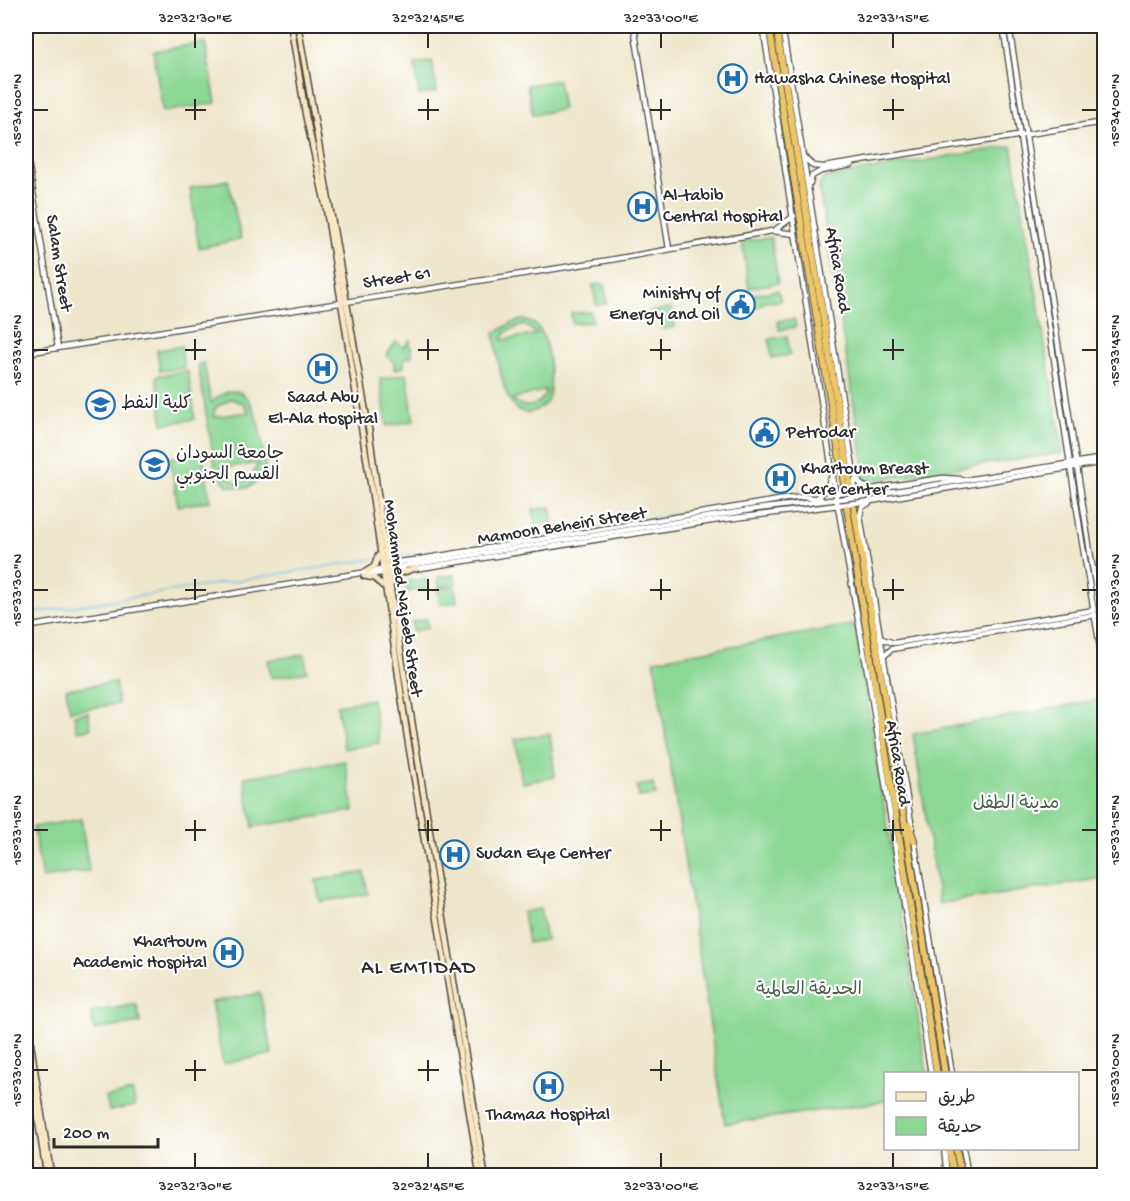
<svg xmlns="http://www.w3.org/2000/svg" width="1130" height="1201" font-family="'Gochi Hand','Playpen Sans Arabic',sans-serif">
<style>
.green{fill:#8bd794;stroke:#5b8160;stroke-width:1.5;fill-rule:evenodd}
.lines{fill:none;stroke-linecap:round;stroke-linejoin:round}
.stream{stroke:#5fbcdd;stroke-width:1.5}
.tertiary-casing{stroke:#484743;stroke-width:7}
.secondary-casing{stroke:#484743;stroke-width:8}
.trunk-casing{stroke:#484743;stroke-width:8}
.tertiary{stroke:#fff;stroke-width:4.5}
.secondary{stroke:#f7e8c3;stroke-width:5}
.trunk{stroke:#ecc669;stroke-width:6}
.ticks{fill:none;stroke:#2b2b2b;stroke-width:2}
.labels{text-anchor:middle;dominant-baseline:central;stroke-width:4.5;stroke-linejoin:round;paint-order:stroke}
.poi-label{font-size:18px;fill:#2b2b2b;stroke:#fff;text-anchor:start}
.street-label{font-size:18px;fill:#2b2b2b;stroke:#fff}
.park-label{font-size:18px;fill:#485f4a;stroke:#fff}
.neighbourhood-label{font-size:20px;letter-spacing:1.5px;fill:#2b2b2b;stroke:#fff}
.neatline{fill:none;stroke:#2b2b2b;stroke-width:2}
.ticks-label{font-size:15px;text-anchor:middle;fill:#2b2b2b}
</style>
<rect width="100%" height="100%" fill="#fff"/>
<filter id="ink" filterUnits="userSpaceOnUse"><feTurbulence type="fractalNoise" baseFrequency=".0167" numOctaves="2"/><feDisplacementMap in="SourceGraphic" scale="12" xChannelSelector="R" yChannelSelector="G"/><feConvolveMatrix kernelMatrix="1 2 1 2 8 2 1 2 1" color-interpolation-filters="sRGB"/></filter>
<filter id="wash" filterUnits="userSpaceOnUse"><feTurbulence type="fractalNoise" baseFrequency=".008" numOctaves="4" result="noise"/><feDisplacementMap in="SourceGraphic" scale="24" xChannelSelector="R" yChannelSelector="G"/><feGaussianBlur stdDeviation="1.35" result="paint"/><feColorMatrix in="noise" values="0 0 0 0 0 0 0 0 0 0 0 0 0 0 0 0 0 1.4 0 .05"/><feComposite in="paint" operator="in"/></filter>
<g filter="url(#wash)">
<rect width="100%" height="100%" fill="#eee6ca"/>
<!-- green -->
<g class="green">
<polygon points="205,42 216,103 163,112 153,51"/>
<polygon points="432,61 437,92 419,95 415,64"/>
<polygon points="558,80 563,109 533,115 527,85"/>
<polygon points="1012,146 1063,453 866,481 819,186 825,177"/>
<polygon points="228,180 241,239 199,248 190,188"/>
<polygon points="771,237 778,283 749,288 742,242"/>
<polygon points="604,284 607,304 596,305 593,285"/>
<polygon points="778,290 781,301 765,302 753,310 752,309 749,295"/>
<polygon points="672,308 675,327 662,329 660,317 649,318 648,312"/>
<polygon points="591,312 592,322 572,323 571,313"/>
<polygon points="794,319 796,327 779,330 778,321"/>
<path d="M523,320C530,321 535,323 539,329C549,342 555,390 546,403C503,442 498,354 494,332C504,331 510,320 523,320ZM524,325L537,334L502,340L507,331ZM546,390C542,407 525,411 512,399Z"/>
<polygon points="787,336 790,355 772,358 769,339"/>
<polygon points="410,340 412,356 404,359 404,367 394,370 394,362 386,356 396,341 404,347"/>
<polygon points="181,346 184,368 160,371 157,350"/>
<path d="M204,363L211,403C246,368 258,416 262,443C263,451 266,460 265,467C264,476 255,484 247,488L228,486L216,473L198,364ZM231,399L243,403L249,412L213,417L216,407ZM258,463L251,478C240,486 229,481 222,471V468Z"/>
<polygon points="188,371 195,419 163,424 156,376"/>
<polygon points="407,374 414,421 387,426 380,379"/>
<polygon points="203,453 210,501 178,506 170,458"/>
<polygon points="551,507 553,523 535,526 533,510"/>
<polygon points="454,575 456,584 439,587 438,577"/>
<polygon points="426,579 427,588 407,592 405,582"/>
<polygon points="455,587 457,602 440,604 438,589"/>
<polygon points="427,619 428,628 413,631 412,622"/>
<polygon points="855,624 927,1073 886,1074 885,1101 725,1124 654,660"/>
<polygon points="305,654 307,672 271,678 268,660"/>
<polygon points="115,682 118,704 70,711 66,689"/>
<polygon points="372,699 379,743 344,749 337,705"/>
<polygon points="1103,699 1104,878 939,904 913,734"/>
<polygon points="88,712 91,729 77,731 74,715"/>
<polygon points="550,734 555,777 522,783 515,739"/>
<polygon points="345,761 354,811 253,827 244,777"/>
<polygon points="653,783 656,795 639,797 637,786"/>
<polygon points="81,819 89,871 42,878 33,827"/>
<polygon points="364,872 368,894 320,902 316,880"/>
<polygon points="540,909 546,940 528,943 523,912"/>
<polygon points="260,993 272,1054 223,1064 211,1002"/>
<polygon points="137,1004 140,1023 94,1030 91,1012"/>
<polygon points="133,1092 135,1106 109,1111 106,1097"/>
<polygon points="178,1165 180,1175 126,1175 126,1174"/>
</g>
<g class="lines">
<!-- stream -->
<g class="stream">
<polyline points="394,557 468,549 820,490"/>
<polyline points="26,614 374,559"/>
</g>
</g>
</g>
<g filter="url(#ink)">
<g class="lines">
<defs>
<g id="tertiary">
<polyline points="634,26 669,249"/>
<polyline points="763,26 835,490 869,681 931,1074"/>
<polyline points="782,26 854,473 861,485 871,489 942,478 960,479"/>
<polyline points="1003,26 1082,542 1104,670"/>
<polyline points="1009,26 1104,642"/>
<polyline points="26,148 58,348"/>
<polyline points="805,158 813,166 824,167 1104,122"/>
<polyline points="810,183 812,176 821,171 851,165"/>
<polyline points="775,230 794,216"/>
<polyline points="26,353 610,260 772,231 795,234"/>
<polyline points="836,493 854,491 855,480"/>
<polyline points="817,498 826,490 832,476"/>
<polyline points="869,503 862,507 860,516 912,828"/>
<polyline points="386,552 398,562 415,560 785,499 805,497 821,499"/>
<polyline points="415,569 718,520 871,501 1104,462"/>
<polyline points="367,575 404,570"/>
<polyline points="26,627 757,509 864,496 1104,458"/>
<polyline points="882,639 894,643 1094,610"/>
<polyline points="885,655 892,649 920,644 1095,615"/>
<polyline points="914,839 952,1074"/>
<polyline points="944,1148 947,1176"/>
<polyline points="963,1148 968,1176"/>
</g>
<g id="secondary">
<polyline points="291,26 306,117 326,207 373,499 407,735 480,1176"/>
<polyline points="298,26 369,431 390,586 485,1176"/>
<polyline points="367,571 374,567 378,556"/>
<polyline points="364,576 374,578 383,586"/>
<polyline points="391,584 398,574 416,568"/>
<polyline points="26,1014 51,1176"/>
<polyline points="26,1045 47,1176"/>
</g>
<g id="trunk">
<polyline points="769,26 845,490"/>
<polyline points="776,26 851,489"/>
<polyline points="847,508 937,1074"/>
<polyline points="854,508 945,1074"/>
<polyline points="909,825 914,841"/>
<polyline points="949,1148 954,1176"/>
<polyline points="956,1148 961,1176"/>
</g>
</defs>
<!-- tertiary casing -->
<use href="#tertiary" class="tertiary-casing"/>
<!-- secondary casing -->
<use href="#secondary" class="secondary-casing"/>
<!-- trunk casing -->
<use href="#trunk" class="trunk-casing"/>
<!-- tertiary -->
<use href="#tertiary" class="tertiary"/>
<!-- secondary -->
<use href="#secondary" class="secondary"/>
<!-- trunk -->
<use href="#trunk" class="trunk"/>
</g>
</g>
<!-- ticks -->
<path class="ticks" d="M195,33V48M428,33V48M661,33V48M893,33V48M195,99V120M428,99V120M661,99V120M893,99V120M33,110H48M185,110H206M418,110H439M650,110H671M883,110H904M1082,110H1097M195,339V360M428,339V360M661,339V360M893,339V360M33,350H48M185,350H206M418,350H439M650,350H671M883,350H904M1082,350H1097M195,579V600M428,579V600M661,579V600M893,579V600M33,590H48M185,590H206M418,590H439M650,590H671M883,590H904M1082,590H1097M195,820V841M428,820V841M661,820V841M893,820V841M33,830H48M185,830H206M418,830H439M650,830H671M883,830H904M1082,830H1097M195,1060V1081M428,1060V1081M661,1060V1081M33,1070H48M185,1070H206M418,1070H439M650,1070H671M1082,1070H1097M195,1153V1168M428,1153V1168M661,1153V1168M893,1153V1168"/>
<!-- icons -->
<defs>
<symbol id="hospital-ring" viewBox="-11 -11 22 22"><circle r="9.5" fill="#fff" stroke="#1f6fb2" stroke-width="1.5"/><path d="M-5-5h3v3.5h4V-5h3V5h-3V1.5h-4V5h-3Z" fill="#1f6fb2"/></symbol>
<symbol id="civic-ring" viewBox="-11 -11 22 22"><circle r="9.5" fill="#fff" stroke="#1f6fb2" stroke-width="1.5"/><path d="M-.6-6.5H3V-4.5H.6V-3L4-1V1h2V6H-6V1h2V-1L-.6-3ZM-1.2 2.5V6h2.4V2.5Z" fill="#1f6fb2"/></symbol>
<symbol id="university-ring" viewBox="-11 -11 22 22"><circle r="9.5" fill="#fff" stroke="#1f6fb2" stroke-width="1.5"/><path d="M0-5L7-2L0 1L-7-2ZM-4 1L0 2.5L4 1V4Q0 6-4 4Z" fill="#1f6fb2"/></symbol>
</defs>
<g fill-rule="evenodd">
<use href="#hospital-ring" x="716" y="62" width="33" height="33"/>
<use href="#hospital-ring" x="626" y="190" width="33" height="33"/>
<use href="#civic-ring" x="724" y="288" width="33" height="33"/>
<use href="#hospital-ring" x="306" y="352" width="33" height="33"/>
<use href="#university-ring" x="84" y="388" width="33" height="33"/>
<use href="#civic-ring" x="748" y="416" width="33" height="33"/>
<use href="#university-ring" x="138" y="448" width="33" height="33"/>
<use href="#hospital-ring" x="764" y="462" width="33" height="33"/>
<use href="#hospital-ring" x="438" y="838" width="33" height="33"/>
<use href="#hospital-ring" x="212" y="936" width="33" height="33"/>
<use href="#hospital-ring" x="532" y="1070" width="33" height="33"/>
</g>
<g class="labels">
<!-- poi labels -->
<g class="poi-label">
<text x="754" y="79">Hawasha Chinese Hospital</text>
<text x="663" y="196">Al-tabib<tspan x="663" dy="21">Central Hospital</tspan></text>
<text x="720" y="294" text-anchor="end">Ministry of<tspan x="720" dy="21">Energy and Oil</tspan></text>
<text x="323" y="398" text-anchor="middle">Saad Abu<tspan x="323" dy="21">El-Ala Hospital</tspan></text>
<text x="121" y="404">كلية النفط</text>
<text x="786" y="433">Petrodar</text>
<text x="176" y="454">جامعة السودان<tspan x="176" dy="21">القسم الجنوبي</tspan></text>
<text x="801" y="469">Khartoum Breast<tspan x="801" dy="21">Care center</tspan></text>
<text x="476" y="854">Sudan Eye Center</text>
<text x="207" y="942" text-anchor="end">Khartoum<tspan x="207" dy="21">Academic Hospital</tspan></text>
<text x="548" y="1115" text-anchor="middle">Thamaa Hospital</text>
</g>
<!-- street labels -->
<g class="street-label">
<text transform="translate(58 263) rotate(81)">Salam Street</text>
<text transform="translate(837 270) rotate(81)">Africa Road</text>
<text transform="translate(397 279) rotate(-9)">Street 61</text>
<text transform="translate(562 527) rotate(-9)">Mamoon Beheiri Street</text>
<text transform="translate(402 598) rotate(82)">Mohammed Najeeb Street</text>
<text transform="translate(897 763) rotate(81)">Africa Road</text>
</g>
<!-- park labels -->
<g class="park-label">
<text x="1016" y="804">مدينة الطفل</text>
<text x="809" y="990">الحديقة العالمية</text>
</g>
<!-- neighbourhood labels -->
<g class="neighbourhood-label">
<text x="419" y="969">AL EMTIDAD</text>
</g>
</g>
<!-- margin -->
<rect width="1130" height="1201" fill="none" stroke="#fff" stroke-width="66"/>
<!-- legend -->
<rect x="884" y="1072" width="195" height="78" fill="#ffffff" stroke="#aaaaaa" stroke-width="1.5"/>
<rect x="896" y="1092" width="30" height="9" fill="#f7e8c3" stroke="#aaaaaa" stroke-width="1.5"/>
<text x="938" y="1102" font-size="18" fill="#2b2b2b">طريق</text>
<rect x="896" y="1117" width="30" height="18" fill="#8bd794" stroke="#aaaaaa" stroke-width="1.5"/>
<text x="938" y="1132" font-size="18" fill="#2b2b2b">حديقة</text>
<!-- scale -->
<path d="M54 1138v9h104v-9" fill="none" stroke="#2b2b2b" stroke-width="3"/>
<text x="63" y="1138" font-size="18" fill="#2b2b2b" stroke="#ffffff" stroke-width="4.5" paint-order="stroke">200 m</text>
<rect x="33" y="33" width="1064" height="1135" class="neatline"/>
<g class="ticks-label">
<text x="195" y="22">32°32'30"E</text>
<text x="428" y="22">32°32'45"E</text>
<text x="661" y="22">32°33'00"E</text>
<text x="893" y="22">32°33'15"E</text>
<text transform="translate(16 110) rotate(-90)" y="5">15°34'00"N</text>
<text transform="translate(1114 110) rotate(-90)" y="5">15°34'00"N</text>
<text transform="translate(16 350) rotate(-90)" y="5">15°33'45"N</text>
<text transform="translate(1114 350) rotate(-90)" y="5">15°33'45"N</text>
<text transform="translate(16 590) rotate(-90)" y="5">15°33'30"N</text>
<text transform="translate(1114 590) rotate(-90)" y="5">15°33'30"N</text>
<text transform="translate(16 830) rotate(-90)" y="5">15°33'15"N</text>
<text transform="translate(1114 830) rotate(-90)" y="5">15°33'15"N</text>
<text transform="translate(16 1070) rotate(-90)" y="5">15°33'00"N</text>
<text transform="translate(1114 1070) rotate(-90)" y="5">15°33'00"N</text>
<text x="195" y="1190">32°32'30"E</text>
<text x="428" y="1190">32°32'45"E</text>
<text x="661" y="1190">32°33'00"E</text>
<text x="893" y="1190">32°33'15"E</text>
</g>
</svg>
